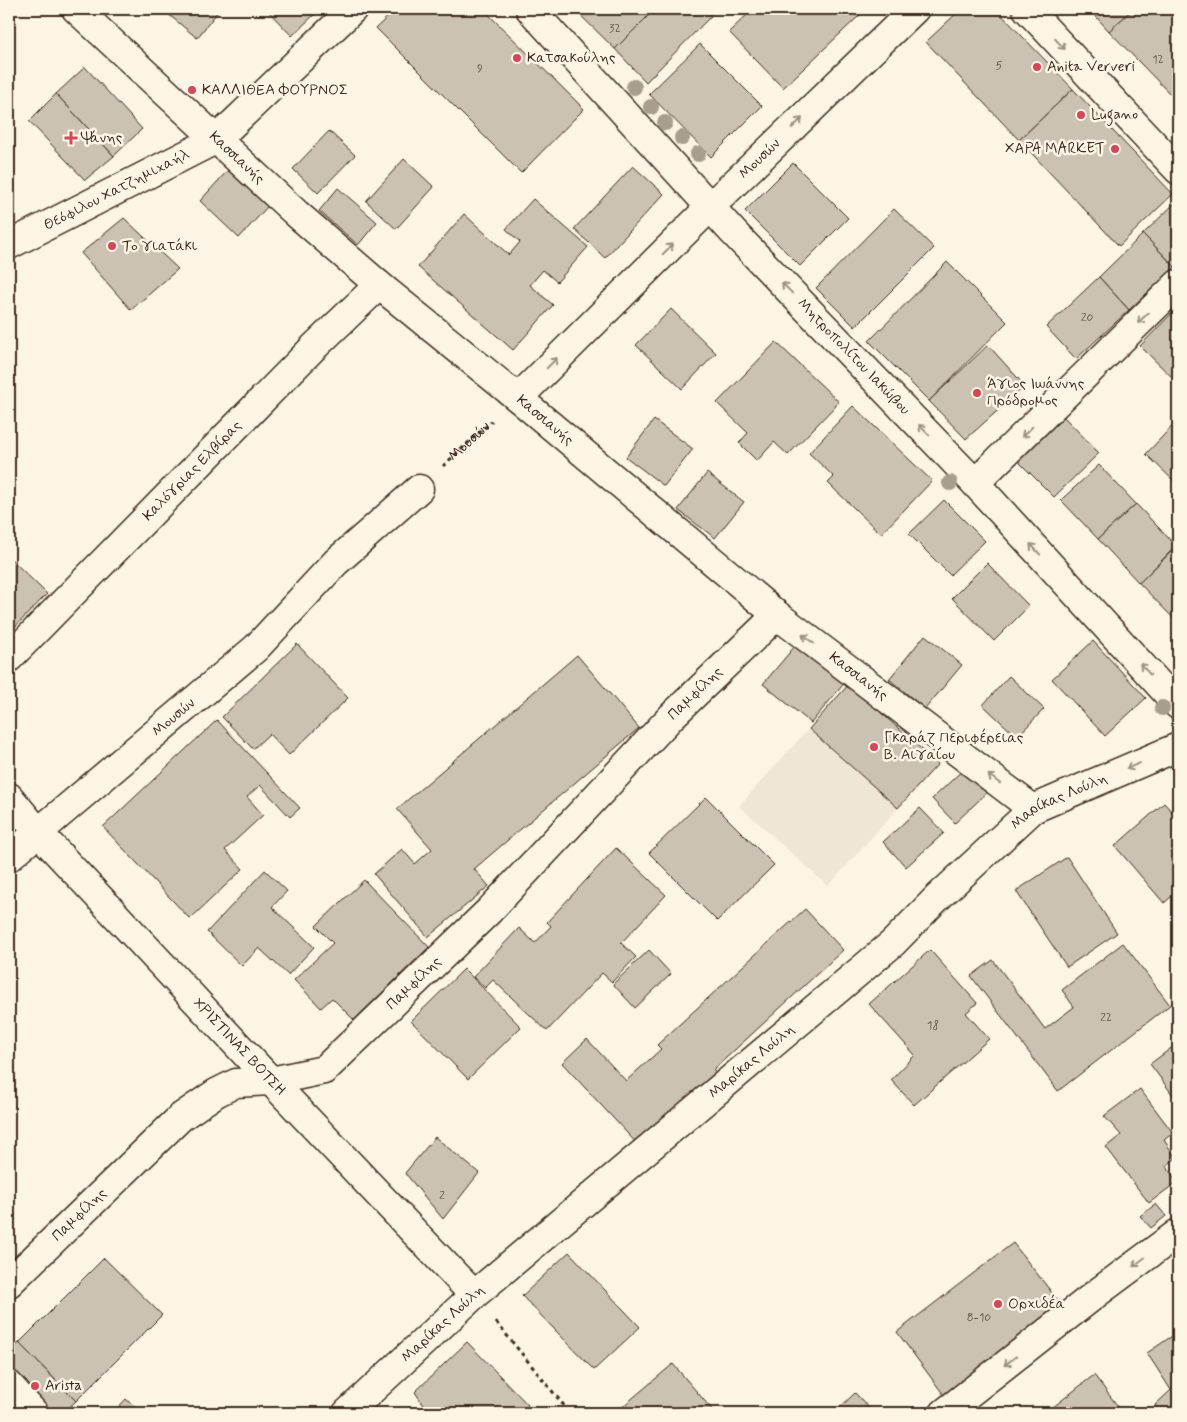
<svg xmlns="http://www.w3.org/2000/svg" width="1187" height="1422" font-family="Mynerve,sans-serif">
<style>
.built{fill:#eee6d6}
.building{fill:#ccc2b3;stroke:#3b2a1e}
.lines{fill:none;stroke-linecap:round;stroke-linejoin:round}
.street-casing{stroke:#3b2a1e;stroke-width:31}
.secondary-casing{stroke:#3b2a1e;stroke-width:31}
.path{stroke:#3b2a1e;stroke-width:3;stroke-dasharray:4 4;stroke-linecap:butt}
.street{stroke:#fcf5e5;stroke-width:28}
.secondary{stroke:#fcf5e5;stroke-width:28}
.tree{fill:#a89e8f}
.oneway{stroke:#9c9082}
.poi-dot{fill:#d1495b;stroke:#fcf5e5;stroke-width:2}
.labels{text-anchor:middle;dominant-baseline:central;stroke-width:5;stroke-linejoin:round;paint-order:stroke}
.number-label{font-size:12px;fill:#5f5043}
.poi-label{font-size:15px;fill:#3b2a1e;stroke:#fcf5e5;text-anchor:start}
.street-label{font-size:15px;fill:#3b2a1e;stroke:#fcf5e5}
</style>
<rect width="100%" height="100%" fill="#fcf5e5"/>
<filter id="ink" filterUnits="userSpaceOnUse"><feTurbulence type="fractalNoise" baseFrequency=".02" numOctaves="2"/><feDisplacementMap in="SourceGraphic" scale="10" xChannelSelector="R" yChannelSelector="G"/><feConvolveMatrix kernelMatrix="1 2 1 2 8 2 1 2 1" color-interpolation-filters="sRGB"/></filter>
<g filter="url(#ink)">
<!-- built -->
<polygon class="built" points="849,684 938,764 828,886 739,806"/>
<!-- building -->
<g class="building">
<polygon points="162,9 220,9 197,38"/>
<polygon points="266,9 320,9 292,36"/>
<polygon points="396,9 483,9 584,109 521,173 376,28"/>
<polygon points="574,9 655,9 615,49"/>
<polygon points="655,9 705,9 711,16 646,82 615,49"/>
<polygon points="753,9 856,9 861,14 783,88 729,32"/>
<polygon points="961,9 996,9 1073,89 1019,140 926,42"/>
<polygon points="1089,9 1133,9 1109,31"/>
<polygon points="1133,9 1178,9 1178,90 1172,96 1109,31"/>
<polygon points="700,44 762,106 711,157 649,94"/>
<polygon points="85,67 142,129 114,156 56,94"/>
<polygon points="1073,89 1173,194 1119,246 1019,140"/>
<polygon points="56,94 114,156 85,180 29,121"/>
<polygon points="329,131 355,155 318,193 293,169"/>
<polygon points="404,159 434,187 396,229 366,201"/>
<polygon points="793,163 848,218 800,266 745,211"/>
<polygon points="633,166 664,194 605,258 574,229"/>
<polygon points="228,170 268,206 239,238 200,201"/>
<polygon points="338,188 377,222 358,245 319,211"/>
<polygon points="533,199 588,247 557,282 543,270 530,285 553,305 513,350 418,267 464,214 509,255 520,242 506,229"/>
<polygon points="1177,201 1178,203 1178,264 1175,267 1143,234"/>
<polygon points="894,209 934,248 855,327 816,288"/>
<polygon points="124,218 178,269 131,310 81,253"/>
<polygon points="1143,234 1175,267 1129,310 1099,277"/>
<polygon points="947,262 1007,322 929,401 869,341"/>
<polygon points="1099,277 1129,310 1076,359 1046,327"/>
<polygon points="1178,307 1178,383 1140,346"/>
<polygon points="671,309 716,353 682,389 636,345"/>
<polygon points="776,342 839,402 788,455 774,442 757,461 739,443 748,433 717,403"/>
<polygon points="988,345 1025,386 966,439 929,401"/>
<polygon points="853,406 932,481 881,534 828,483 834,477 809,453"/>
<polygon points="1063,416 1099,453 1054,497 1018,461"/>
<polygon points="654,420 693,449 664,486 626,457"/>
<polygon points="1178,420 1178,481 1176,483 1146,454"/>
<polygon points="1099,465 1136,504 1098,539 1061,500"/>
<polygon points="707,473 744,502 715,538 678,510"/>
<polygon points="944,500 985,541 950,575 909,534"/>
<polygon points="1136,504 1176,546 1139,583 1098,539"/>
<polygon points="1178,545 1178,623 1139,583"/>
<polygon points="9,557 47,594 9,633"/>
<polygon points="987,563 1029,606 994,641 952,598"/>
<polygon points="925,635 962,665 925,709 889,679"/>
<polygon points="800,640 847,680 811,723 763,684"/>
<polygon points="1093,641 1146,698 1105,736 1052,679"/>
<polygon points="297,644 348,698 289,755 269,734 253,749 222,717"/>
<polygon points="577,655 639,728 474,869 489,886 428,937 374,874 402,849 415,864 432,849 397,809"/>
<polygon points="1009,676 1044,709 1017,737 983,705"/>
<polygon points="849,684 938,764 898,808 809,729"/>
<polygon points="217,720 300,808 290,817 260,785 247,797 263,815 225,850 243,869 190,919 103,827"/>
<polygon points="971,762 994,786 955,823 932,799"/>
<polygon points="706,797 774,865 717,921 649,853"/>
<polygon points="1164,803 1178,818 1178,891 1164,903 1115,846"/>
<polygon points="920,808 944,833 906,867 883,842"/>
<polygon points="616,848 666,895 621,943 636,957 612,982 602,973 547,1031 493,980 485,988 473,977 519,928 535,943 551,926 547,922"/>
<polygon points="1067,857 1117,933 1067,967 1016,891"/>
<polygon points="265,870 287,891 272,907 314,947 288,975 259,948 242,966 207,932"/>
<polygon points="364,880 429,947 354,1020 332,998 321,1008 294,980 333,943 316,926"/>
<polygon points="805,909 843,950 713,1070 718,1075 640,1147 562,1063 587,1039 626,1081 661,1049 657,1045"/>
<polygon points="1123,943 1170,1005 1058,1091 971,976 993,960 1045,1029 1074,1007 1062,990"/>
<polygon points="649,950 671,974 635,1008 613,984"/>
<polygon points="930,950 977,1003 966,1013 989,1039 914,1105 891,1080 915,1055 869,1004"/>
<polygon points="464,969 521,1027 468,1079 411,1021"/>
<polygon points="1178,1043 1178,1102 1150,1064"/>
<polygon points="1140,1089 1173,1133 1164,1140 1176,1158 1166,1166 1177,1182 1149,1203 1106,1147 1121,1135 1104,1116"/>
<polygon points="435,1137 479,1173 443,1219 405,1173"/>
<polygon points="1156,1204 1166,1216 1151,1228 1140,1216"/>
<polygon points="1013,1243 1060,1303 944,1395 897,1332"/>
<polygon points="569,1252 640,1327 594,1370 522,1296"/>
<polygon points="104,1258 162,1315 76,1401 19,1343"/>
<polygon points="1178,1332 1178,1413 1160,1413 1155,1405 1171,1390 1147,1353"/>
<polygon points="467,1342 528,1405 520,1413 429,1413 415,1392"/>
<polygon points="19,1343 76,1401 63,1413 47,1413 9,1374 9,1353"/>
<polygon points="673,1364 715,1413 615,1413"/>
<polygon points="1094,1375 1123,1413 1050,1413 1048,1411"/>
<polygon points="855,1393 874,1413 834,1413"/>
<polygon points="126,1399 141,1413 113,1413"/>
</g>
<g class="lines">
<defs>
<g id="street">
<path id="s2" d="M76,9L297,214L379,285L518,398L777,615L1033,809"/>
<path id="s3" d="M530,9L733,232L975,483L1178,705"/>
<polyline points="1027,9 1178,170"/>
<path id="s4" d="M9,245L217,139L353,9"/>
<path id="s5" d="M518,398L711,206L915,9"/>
<polyline points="975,483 1178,284"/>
<path id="s6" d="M9,658L313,348L379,285"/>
<path id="s7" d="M9,797L38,832L271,1081L474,1295"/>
<path id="s8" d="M9,857L256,648L336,562L419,489"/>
<path id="s9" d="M9,1283L181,1117L216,1093L236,1083L271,1081L324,1070L489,911L672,716L777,615"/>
<polyline points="9,1385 34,1413"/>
<path id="s10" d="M347,1413L474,1295L893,943L935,900L1033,809L1178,747"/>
</g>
<polyline id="secondary" points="944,1413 1097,1293 1178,1233"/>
</defs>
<!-- street casing -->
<use href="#street" class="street-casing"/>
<!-- secondary casing -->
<use href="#secondary" class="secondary-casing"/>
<!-- path -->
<g class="path">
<path id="s1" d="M443,466L492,421"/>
<polyline points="496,1322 570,1413"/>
</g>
<!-- street -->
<use href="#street" class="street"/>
<!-- secondary -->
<use href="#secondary" class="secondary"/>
</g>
<!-- trees -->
<g class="tree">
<circle cx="634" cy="87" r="8"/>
<circle cx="651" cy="107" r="8"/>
<circle cx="665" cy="123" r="8"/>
<circle cx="682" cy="138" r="8"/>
<circle cx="698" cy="154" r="8"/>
<circle cx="950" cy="483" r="8"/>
<circle cx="1162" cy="708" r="8"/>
</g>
<!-- one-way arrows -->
<defs><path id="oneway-shaft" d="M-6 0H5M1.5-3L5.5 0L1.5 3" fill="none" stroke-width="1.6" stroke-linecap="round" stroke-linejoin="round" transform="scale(1.25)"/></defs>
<g class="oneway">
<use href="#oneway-shaft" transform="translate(1060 44) rotate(47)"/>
<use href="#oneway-shaft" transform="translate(797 123) rotate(-44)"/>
<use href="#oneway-shaft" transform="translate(668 249) rotate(-45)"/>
<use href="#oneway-shaft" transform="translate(787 288) rotate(-134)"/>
<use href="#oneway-shaft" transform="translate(1143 318) rotate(136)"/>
<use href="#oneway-shaft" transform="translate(552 363) rotate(-45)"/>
<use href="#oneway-shaft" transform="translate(924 430) rotate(-134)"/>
<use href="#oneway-shaft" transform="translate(1027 432) rotate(136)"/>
<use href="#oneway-shaft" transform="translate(1035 549) rotate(-133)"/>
<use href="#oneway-shaft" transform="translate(808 639) rotate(-143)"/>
<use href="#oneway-shaft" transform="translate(1145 669) rotate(-133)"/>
<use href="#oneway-shaft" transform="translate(1133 766) rotate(157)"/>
<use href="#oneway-shaft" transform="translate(994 779) rotate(-143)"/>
<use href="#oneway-shaft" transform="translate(1139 1262) rotate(143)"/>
<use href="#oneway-shaft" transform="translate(1010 1361) rotate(142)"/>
</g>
</g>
<!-- markers -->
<g class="poi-dot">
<circle cx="517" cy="58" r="5"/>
<circle cx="1037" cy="67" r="5"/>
<circle cx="192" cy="90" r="5"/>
<circle cx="1081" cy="115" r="5"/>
<path d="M68.5 130.5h5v5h5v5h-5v5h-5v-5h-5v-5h5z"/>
<circle cx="1115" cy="149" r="5"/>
<circle cx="112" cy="246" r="5"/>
<circle cx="977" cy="393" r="5"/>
<circle cx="874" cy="747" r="5"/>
<circle cx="998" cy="1304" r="5"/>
<circle cx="35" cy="1386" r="5"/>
</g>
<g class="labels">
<!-- number labels -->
<g class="number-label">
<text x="615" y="29">32</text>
<text x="1158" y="60">12</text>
<text x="999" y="66">5</text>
<text x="480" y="69">9</text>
<text x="1087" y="318">20</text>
<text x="1106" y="1018">22</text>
<text x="933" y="1026">18</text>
<text x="442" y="1196">2</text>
<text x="979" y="1318">8-10</text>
</g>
<!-- poi labels -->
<g class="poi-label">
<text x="527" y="58">Κατσακούλης</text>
<text x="1047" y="67">Anita Ververi</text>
<text x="202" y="90">ΚΑΛΛΙΘΕΑ ΦΟΥΡΝΟΣ</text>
<text x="1091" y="115">Lugano</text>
<text x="81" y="138">Ψάνης</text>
<text x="1105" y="149" text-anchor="end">XAPA MARKET</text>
<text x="122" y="246">Το γιατάκι</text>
<text x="987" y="384">Άγιος Ιωάννης<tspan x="987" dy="17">Πρόδρομος</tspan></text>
<text x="884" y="738">Γκαράζ Περιφέρειας<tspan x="884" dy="17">Β. Αιγαίου</tspan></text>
<text x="1008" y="1304">Ορχιδέα</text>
<text x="45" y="1386">Arista</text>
</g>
<!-- street labels -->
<g class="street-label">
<text stroke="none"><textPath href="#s2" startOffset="219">Κασσιανής</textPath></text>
<text stroke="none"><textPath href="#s5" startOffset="340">Μουσών</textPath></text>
<text stroke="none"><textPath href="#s4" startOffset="121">Θεόφιλου Χατζημιχαήλ</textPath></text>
<text stroke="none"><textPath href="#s3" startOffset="475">Μητροπολίτου Ιακώβου</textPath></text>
<text stroke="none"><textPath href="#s2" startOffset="624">Κασσιανής</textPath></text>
<text stroke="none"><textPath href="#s1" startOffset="36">Μουσών</textPath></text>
<text stroke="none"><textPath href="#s6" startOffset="262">Καλόγριας Ελβίρας</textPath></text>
<text stroke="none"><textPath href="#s2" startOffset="1029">Κασσιανής</textPath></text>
<text stroke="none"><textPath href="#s9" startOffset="922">Παμφίλης</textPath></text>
<text stroke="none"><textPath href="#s8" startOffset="216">Μουσών</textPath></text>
<text stroke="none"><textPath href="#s10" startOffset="941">Μαρίκας Λούλη</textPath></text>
<text stroke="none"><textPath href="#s9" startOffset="518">Παμφίλης</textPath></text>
<text stroke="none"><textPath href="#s7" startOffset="340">ΧΡΙΣΤΙΝΑΣ ΒΟΤΣΗ</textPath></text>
<text stroke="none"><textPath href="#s10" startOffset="536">Μαρίκας Λούλη</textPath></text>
<text stroke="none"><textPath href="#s9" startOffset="98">Παμφίλης</textPath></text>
<text stroke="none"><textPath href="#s10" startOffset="131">Μαρίκας Λούλη</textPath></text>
</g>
</g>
<!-- margin -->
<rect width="1187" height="1422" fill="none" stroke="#fcf5e5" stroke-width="30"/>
<rect x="15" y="15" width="1157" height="1392" fill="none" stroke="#3b2a1e" stroke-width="2" filter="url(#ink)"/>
</svg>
